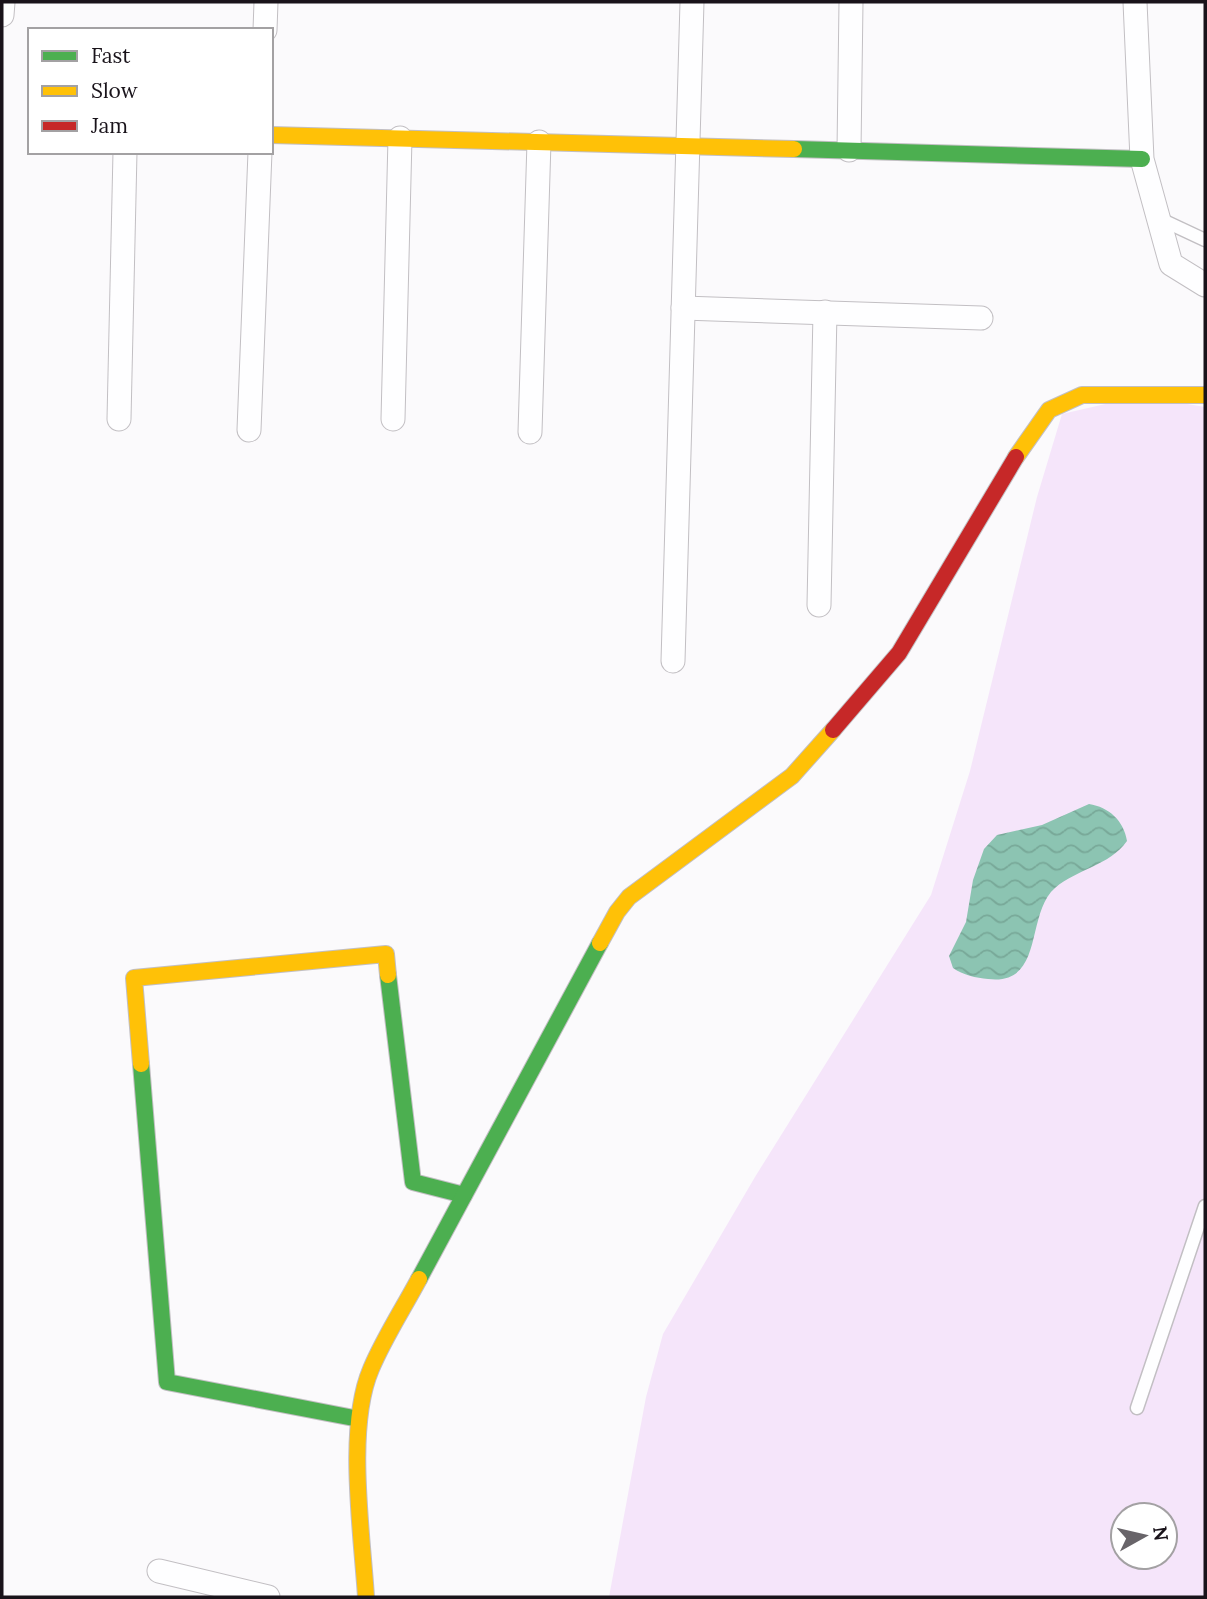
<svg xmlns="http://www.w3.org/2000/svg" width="1207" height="1599" font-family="Lora,serif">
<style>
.green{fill:#f5e5fa;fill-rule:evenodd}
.water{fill:url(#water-waves)}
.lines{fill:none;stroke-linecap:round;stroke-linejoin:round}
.lane-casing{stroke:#c2bfc3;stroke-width:15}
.street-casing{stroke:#c2bfc3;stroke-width:25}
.fast-casing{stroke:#c2bfc3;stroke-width:18}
.slow-casing{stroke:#c2bfc3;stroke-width:18}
.jam-casing{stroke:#c2bfc3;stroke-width:18}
.lane{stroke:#fefeff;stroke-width:12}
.street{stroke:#fefeff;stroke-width:23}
.fast{stroke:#4caf50;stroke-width:16}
.slow{stroke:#ffc107;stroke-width:16}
.jam{stroke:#c62828;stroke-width:16}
</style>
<defs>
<pattern id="water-waves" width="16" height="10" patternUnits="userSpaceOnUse" patternTransform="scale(1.75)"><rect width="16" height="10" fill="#8cc4b2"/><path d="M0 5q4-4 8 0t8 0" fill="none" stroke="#78a898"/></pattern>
</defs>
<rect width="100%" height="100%" fill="#fbfafc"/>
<!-- green -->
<path class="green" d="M1140,396L1205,407V1597H609L646,1397L663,1334L755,1177L931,895L970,771L1037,497L1062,414ZM1123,1515H1165V1557H1123Z"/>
<!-- water -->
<path class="water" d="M1089,804C1109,807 1124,821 1127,841C1109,866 1077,869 1055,888C1025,914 1045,986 988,979C976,978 963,975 953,968L949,956L966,922L973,880L984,849L997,835L1042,825Z"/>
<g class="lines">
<defs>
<g id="lane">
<polyline points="1158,218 1205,240"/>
<polyline points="1137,1408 1205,1206"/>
</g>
<g id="street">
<polyline points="1135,2 1142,159 1171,264 1205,285"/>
<polyline points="2,15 3,2"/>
<polyline points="265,30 266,2"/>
<polyline points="849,150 851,2"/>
<polyline points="683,308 981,318"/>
<polyline points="119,419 125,152"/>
<polyline points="393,419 400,138"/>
<polyline points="249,430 260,152"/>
<polyline points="530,432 539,142"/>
<polyline points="819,605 825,312"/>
<polyline points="673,661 692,2"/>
<polyline points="159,1571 268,1597"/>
</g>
<g id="fast">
<polyline points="794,149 1142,159"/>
<polyline points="388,975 413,1182 464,1195"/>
<polyline points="141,1064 167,1382 359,1419"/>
<polyline points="419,1279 600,943"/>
</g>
<g id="slow">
<polyline points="271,135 794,149"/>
<polyline points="1016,457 1049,410 1082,395 1205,395"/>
<polyline points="600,943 617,912 629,897 792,776 833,730"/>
<polyline points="141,1064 134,978 386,954 388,975"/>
<path d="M366,1597C362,1533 346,1427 371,1369C384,1338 403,1309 419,1279"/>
</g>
<polyline id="jam" points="833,730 899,653 1016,457"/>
</defs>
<!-- lane casing -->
<use href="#lane" class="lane-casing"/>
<!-- street casing -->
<use href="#street" class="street-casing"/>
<!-- fast casing -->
<use href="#fast" class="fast-casing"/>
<!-- slow casing -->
<use href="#slow" class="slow-casing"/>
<!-- jam casing -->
<use href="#jam" class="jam-casing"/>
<!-- lane -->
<use href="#lane" class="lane"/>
<!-- street -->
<use href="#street" class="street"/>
<!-- fast -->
<use href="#fast" class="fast"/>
<!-- slow -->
<use href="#slow" class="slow"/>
<!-- jam -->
<use href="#jam" class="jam"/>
</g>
<!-- border -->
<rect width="1207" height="1599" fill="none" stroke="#19131a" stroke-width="7"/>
<!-- legend -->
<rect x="28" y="28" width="245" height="126" fill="#ffffff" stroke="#a3a1a3" stroke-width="2"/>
<rect x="42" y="51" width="35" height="10" fill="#4caf50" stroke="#a3a1a3" stroke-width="2"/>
<text x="91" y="63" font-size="21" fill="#19131a">Fast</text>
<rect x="42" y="86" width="35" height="10" fill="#ffc107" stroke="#a3a1a3" stroke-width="2"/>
<text x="91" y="98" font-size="21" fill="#19131a">Slow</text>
<rect x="42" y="121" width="35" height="10" fill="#c62828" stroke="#a3a1a3" stroke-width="2"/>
<text x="91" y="133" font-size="21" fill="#19131a">Jam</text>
<!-- north arrow -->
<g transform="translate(1144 1536) rotate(82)"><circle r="33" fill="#ffffff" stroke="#a3a1a3" stroke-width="2"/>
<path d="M0-5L12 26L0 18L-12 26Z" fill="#686469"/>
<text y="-10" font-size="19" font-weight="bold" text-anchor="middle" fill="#19131a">N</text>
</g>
</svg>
